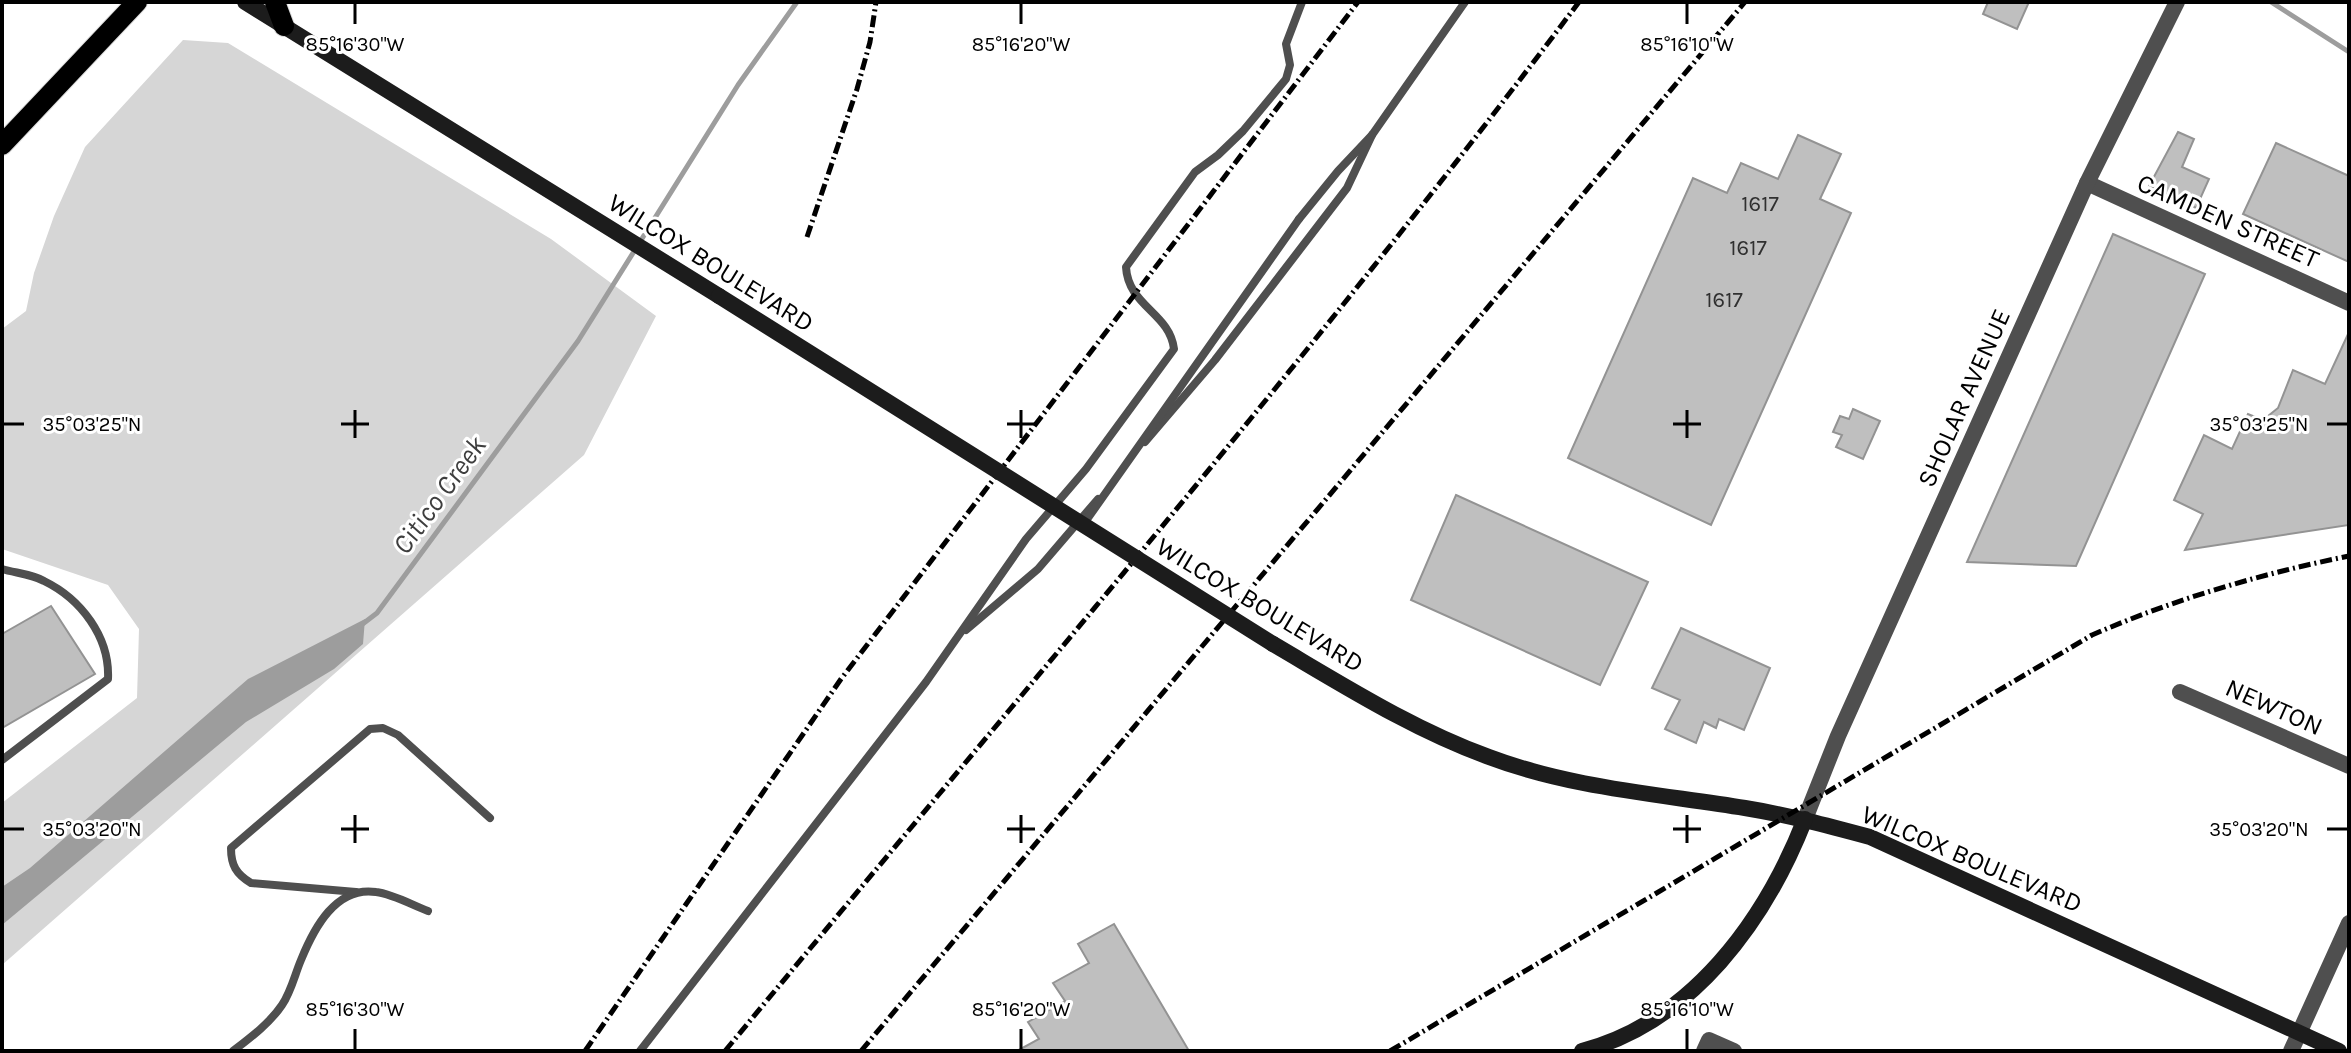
<svg xmlns="http://www.w3.org/2000/svg" width="2351" height="1053" font-family="Karla,sans-serif">
<style>
.green{fill:#d6d6d6}
.water{fill:#9d9d9d}
.lines{fill:none;stroke-linecap:round;stroke-linejoin:round}
.stream{stroke:#9d9d9d;stroke-width:5}
.building{fill:#bfbfbf;stroke:#939393;stroke-width:2}
.primary-casing{stroke:#dbdbdb;stroke-width:22}
.lane{stroke:#4f4f4f;stroke-width:8}
.street{stroke:#4f4f4f;stroke-width:16}
.secondary{stroke:#1c1c1c;stroke-width:16}
.primary{stroke:#000;stroke-width:20}
.rail{stroke:#000;stroke-width:5;stroke-dasharray:12 4 2 4;stroke-linecap:butt}
.lane-bridge{stroke:#4f4f4f;stroke-width:8}
.secondary-bridge{stroke:#1c1c1c;stroke-width:16}
.ticks{fill:none;stroke:#000;stroke-width:3}
.labels{text-anchor:middle;dominant-baseline:central;stroke-width:6;stroke-linejoin:round;paint-order:stroke}
.number-label{font-size:22px;fill:#303030}
.street-label{font-size:26px;fill:#000;stroke:#fff}
.water-label{font-size:28px;font-style:italic;fill:#3e3e3e;stroke:#fff}
.ticks-label{font-size:20px;text-anchor:middle;fill:#000;stroke:#fff;stroke-width:6;stroke-linejoin:round;paint-order:stroke}
</style>
<rect width="100%" height="100%" fill="#fff"/>
<!-- green -->
<polygon class="green" points="183,40 228,43 551,239 656,316 584,455 2,965 2,803 137,698 139,629 108,585 2,549 2,329 26,311 34,273 54,216 85,147"/>
<!-- water -->
<polygon class="water" points="365,619 363,644 334,669 246,722 2,925 2,887 30,868 248,679"/>
<g class="lines">
<!-- stream -->
<g class="stream">
<polyline points="2271,2 2349,52"/>
<polyline points="360,626 377,613 578,341 738,85 797,2"/>
</g>
</g>
<!-- building -->
<g class="building">
<polygon points="1988,2 2029,2 2017,29 1983,14"/>
<polygon points="2178,132 2194,139 2182,167 2209,179 2196,208 2149,186"/>
<polygon points="1798,135 1841,154 1820,199 1851,213 1711,525 1568,458 1693,178 1727,193 1741,163 1778,179"/>
<polygon points="2276,143 2349,176 2349,262 2243,214"/>
<polygon points="2113,234 2205,274 2076,566 1967,562"/>
<polygon points="2349,332 2349,525 2185,550 2203,514 2174,500 2204,435 2232,449 2248,414 2263,420 2278,408 2293,370 2325,384"/>
<polygon points="1853,409 1880,421 1863,459 1836,447 1842,435 1833,432 1840,416 1849,419"/>
<polygon points="1456,495 1648,582 1600,685 1411,600"/>
<polygon points="51,606 95,674 2,728 2,634"/>
<polygon points="1681,628 1770,668 1744,730 1719,719 1716,728 1704,722 1696,743 1665,729 1680,700 1652,688"/>
<polygon points="1114,924 1189,1051 1017,1051 1039,1039 1028,1022 1065,1001 1053,983 1089,963 1078,944"/>
</g>
<g class="lines">
<defs>
<g id="primary">
<polyline points="275,2 284,26"/>
<polyline points="2,145 137,2"/>
</g>
</defs>
<!-- primary casing -->
<use href="#primary" class="primary-casing"/>
<!-- lane -->
<g class="lane">
<polyline points="1299,219 1338,171 1372,135 1465,2"/>
<polyline points="1145,442 1215,360 1347,188 1372,135"/>
<path d="M2,569C15,573 32,574 44,581C81,599 110,637 108,679L2,760"/>
<polyline points="966,630 1038,569 1098,499"/>
<path d="M356,892L251,883C236,874 231,865 231,848L370,729L383,728L398,735L490,818"/>
<path d="M233,1051C250,1038 270,1023 282,1005C291,992 295,974 301,960C314,928 336,886 376,892C393,894 412,905 428,911"/>
<path d="M640,1051L926,682L1026,539L1086,469L1174,349C1170,313 1128,306 1126,267L1195,172L1218,155L1243,131L1286,79L1290,65L1286,44L1302,2"/>
</g>
<!-- street -->
<g class="street">
<polyline points="2087,183 2349,303"/>
<polyline points="2180,692 2349,766"/>
<polyline points="1805,819 1838,736 2087,183 2177,2"/>
<polyline points="1704,1051 1709,1040 1734,1051"/>
<polyline points="2291,1051 2349,923"/>
</g>
<!-- secondary -->
<g class="secondary">
<polyline points="245,2 719,296"/>
<path d="M1273,644C1343,685 1412,729 1489,757C1571,788 1659,794 1745,808C1788,815 1829,826 1870,837L2339,1051"/>
<path d="M1582,1051C1692,1022 1765,921 1805,819"/>
</g>
<!-- primary -->
<use href="#primary" class="primary"/>
<!-- rail -->
<g class="rail">
<polyline points="807,237 857,89 870,42 876,2"/>
<polyline points="585,1051 841,679 1358,2"/>
<path d="M725,1051C1012,704 1308,362 1579,2"/>
<polyline points="861,1051 1745,2"/>
<path d="M1390,1051L2092,635C2175,599 2260,574 2349,556"/>
</g>
<!-- lane-bridge -->
<polyline class="lane-bridge" points="1083,525 1299,219"/>
<!-- secondary-bridge -->
<polyline class="secondary-bridge" points="719,296 1273,644"/>
</g>
<!-- ticks -->
<path class="ticks" d="M355,4V24M1021,4V24M1687,4V24M355,410V438M1021,410V438M1687,410V438M4,424H24M341,424H369M1007,424H1035M1673,424H1701M2327,424H2347M355,815V843M1021,815V843M1687,815V843M4,829H24M341,829H369M1007,829H1035M1673,829H1701M2327,829H2347M355,1029V1049M1021,1029V1049M1687,1029V1049"/>
<g class="labels">
<!-- number labels -->
<g class="number-label">
<text x="1760" y="204">1617</text>
<text x="1748" y="248">1617</text>
<text x="1724" y="300">1617</text>
</g>
<!-- street labels -->
<g class="street-label">
<text transform="translate(2228 221) rotate(24)">CAMDEN STREET</text>
<text transform="translate(711 263) rotate(32)">WILCOX BOULEVARD</text>
<text transform="translate(1964 398) rotate(-66)">SHOLAR AVENUE</text>
<text transform="translate(1260 605) rotate(31)">WILCOX BOULEVARD</text>
<text transform="translate(2274 707) rotate(24)">NEWTON</text>
<text transform="translate(1972 859) rotate(23)">WILCOX BOULEVARD</text>
</g>
<!-- water labels -->
<g class="water-label">
<text transform="translate(439 495) rotate(-54)">Citico Creek</text>
</g>
</g>
<g class="ticks-label">
<text x="355" y="51">85°16'30"W</text>
<text x="1021" y="51">85°16'20"W</text>
<text x="1687" y="51">85°16'10"W</text>
<text x="92" y="431">35°03'25"N</text>
<text x="2259" y="431">35°03'25"N</text>
<text x="92" y="836">35°03'20"N</text>
<text x="2259" y="836">35°03'20"N</text>
<text x="355" y="1016">85°16'30"W</text>
<text x="1021" y="1016">85°16'20"W</text>
<text x="1687" y="1016">85°16'10"W</text>
</g>
<!-- border -->
<rect width="2351" height="1053" fill="none" stroke="#000000" stroke-width="8"/>
</svg>
